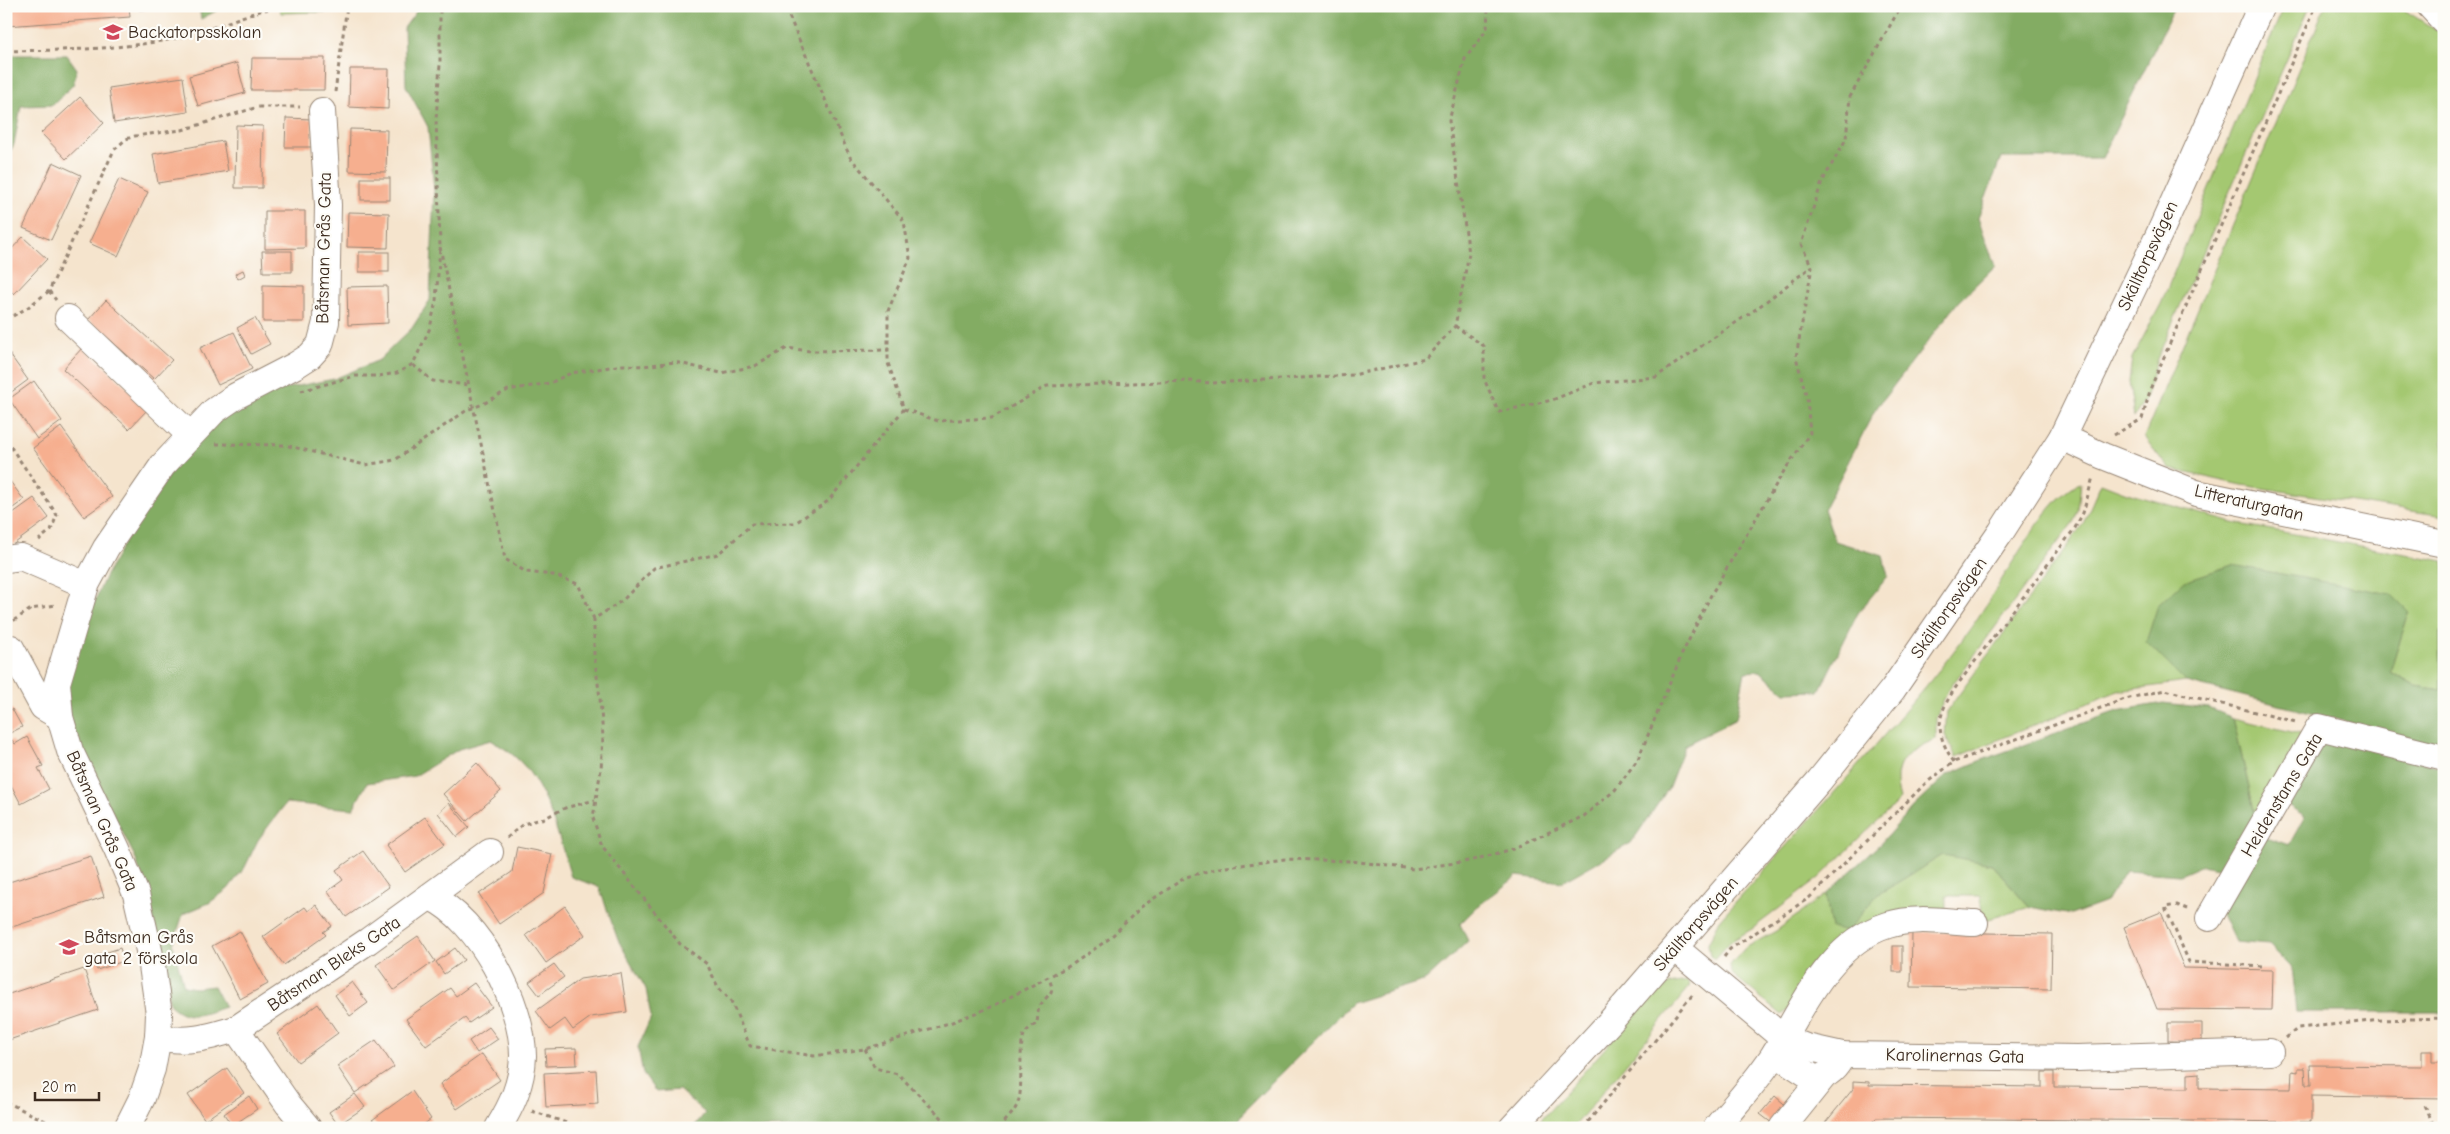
<svg xmlns="http://www.w3.org/2000/svg" width="2450" height="1134" font-family="'Comic Neue',sans-serif">
<style>
.green{fill:#a4c871;stroke:#707948}
.forest{fill:#83ac63;stroke:#5f6b40}
.building{fill:#f6af8f}
.lines{fill:none;stroke-linecap:round;stroke-linejoin:round}
.minor-casing{stroke:#988776;stroke-width:28}
.path{stroke:#988776;stroke-width:3;stroke-dasharray:4 4;stroke-linecap:butt}
.minor{stroke:#fff;stroke-width:26}
.labels{text-anchor:middle;dominant-baseline:central;stroke-width:4.5;stroke-linejoin:round;paint-order:stroke}
.poi-label{font-size:18px;fill:#3b2a1e;stroke:#fdfcf7;text-anchor:start}
.street-label{font-size:18px;fill:#3b2a1e;stroke:#fdfcf7}
</style>
<rect width="100%" height="100%" fill="#fdfcf7"/>
<filter id="ink" filterUnits="userSpaceOnUse"><feTurbulence type="fractalNoise" baseFrequency=".02" numOctaves="2"/><feDisplacementMap in="SourceGraphic" scale="10" xChannelSelector="R" yChannelSelector="G"/><feConvolveMatrix kernelMatrix="1 2 1 2 8 2 1 2 1" color-interpolation-filters="sRGB"/></filter>
<filter id="wash" filterUnits="userSpaceOnUse"><feTurbulence type="fractalNoise" baseFrequency=".0096" numOctaves="4" result="noise"/><feDisplacementMap in="SourceGraphic" scale="20" xChannelSelector="R" yChannelSelector="G"/><feGaussianBlur stdDeviation="1.12" result="paint"/><feColorMatrix in="noise" values="0 0 0 0 0 0 0 0 0 0 0 0 0 0 0 0 0 1.4 0 .05"/><feComposite in="paint" operator="in"/></filter>
<g filter="url(#wash)">
<rect width="100%" height="100%" fill="#f5e4cd"/>
<!-- green -->
<g class="green">
<polygon points="279,6 451,6 441,9 281,13"/>
<polygon points="2284,6 2310,6 2157,359 2144,402 2134,417 2129,382 2132,358 2161,304"/>
<polygon points="2325,6 2398,6 2444,35 2444,516 2242,485 2169,469 2144,437"/>
<path d="M2081,483L2078,510L2074,521L1947,692L1936,718V739C1905,752 1890,764 1900,799L1819,878L1752,929L1730,942L1715,959L1710,956L1708,944L1721,918C1780,852 1840,788 1897,720C1926,687 1954,653 1979,616C1998,588 2051,490 2081,483Z"/>
<polygon points="2101,483 2127,493 2233,523 2444,561 2444,631 2440,631 2441,690 2415,686 2390,672 2409,612 2146,642 2186,682 2118,691 1956,757 1945,735 1947,711 2083,524"/>
<polygon points="2233,718 2309,736 2257,823"/>
<polygon points="1943,854 1992,864 2030,907 1982,921 1981,896 1946,896 1946,912 1894,915 1782,1015 1731,973 1730,965 1745,948 1776,931 1826,894 1831,927 1847,932 1877,895"/>
<polygon points="1687,981 1690,984 1688,989 1573,1128 1534,1128 1647,1001 1669,984"/>
</g>
<!-- forest -->
<g class="forest">
<polygon points="199,6 225,6 201,19"/>
<path d="M451,6H2175L2102,158H2001L1978,218L1995,266L1958,302L1875,410L1824,509L1835,541L1883,556L1888,576L1858,613L1819,691L1785,692L1760,671L1745,672L1736,719L1685,745L1668,789L1631,843L1562,882L1517,876L1477,907L1460,924L1468,941L1426,980L1352,1003L1246,1109L1234,1128H693L705,1113L679,1090L656,1092L643,1074L638,1047L651,1017L646,989L618,940L599,887L571,877C559,839 546,781 513,755C506,749 498,745 491,740L459,749L415,776L367,783L353,809L286,803L258,840L245,867L228,889L209,903L183,914L173,945L184,986L195,988L214,986L225,1007C203,1014 189,1022 170,1005L151,907L136,859L85,758L69,717L67,685L72,655L105,577L135,524L174,468L209,428L261,393L334,379L379,360L412,328L430,300L434,189L428,127L406,86L404,28L418,9Z"/>
<polygon points="6,55 67,55 77,69 73,85 53,105 21,106 14,144 6,159"/>
<polygon points="2232,565 2391,594 2409,612 2390,672 2415,686 2441,690 2440,631 2444,631 2444,746 2186,682 2146,642 2158,605 2184,581"/>
<polygon points="2163,703 2209,708 2233,718 2257,823 2227,870 2203,865 2180,875 2126,871 2106,902 2071,915 2030,907 1992,864 1943,855 1877,895 1847,932 1831,928 1826,894 1881,843 1913,807 1947,775 1979,761 2117,711"/>
<polygon points="2340,741 2444,768 2444,1012 2296,1012 2291,967 2269,945 2235,942 2220,910 2263,836 2289,845 2305,816 2289,806 2287,797 2324,743"/>
</g>
<g id="blocks">
<!-- building -->
<g class="building">
<polygon points="6,6 129,6 130,17 6,26"/>
<polygon points="139,6 175,6 176,8 139,10"/>
<polygon points="252,58 325,58 324,90 251,90"/>
<polygon points="237,63 245,93 198,106 189,76"/>
<polygon points="350,69 389,69 388,109 349,107"/>
<polygon points="183,77 188,112 114,123 109,88"/>
<polygon points="80,97 104,123 66,159 41,133"/>
<polygon points="286,118 312,119 312,147 285,147"/>
<polygon points="236,125 263,126 262,188 235,188"/>
<polygon points="350,129 387,130 386,172 349,171"/>
<polygon points="223,141 228,171 158,183 153,154"/>
<polygon points="53,162 81,175 51,240 23,228"/>
<rect x="361" y="178" width="29" height="22"/>
<polygon points="119,179 148,192 118,256 89,243"/>
<polygon points="265,211 305,211 305,248 265,249"/>
<polygon points="348,212 389,213 388,248 347,247"/>
<polygon points="23,237 47,259 14,294 6,286 6,255"/>
<polygon points="262,251 292,251 292,272 263,272"/>
<rect x="359" y="252" width="30" height="20"/>
<polygon points="243,270 245,275 238,279 235,274"/>
<polygon points="263,285 304,286 304,322 263,322"/>
<polygon points="387,286 388,323 348,325 347,287"/>
<polygon points="106,300 172,360 154,379 88,320"/>
<polygon points="255,318 270,344 251,354 237,328"/>
<polygon points="234,332 252,369 218,385 200,348"/>
<polygon points="83,347 149,408 129,429 63,369"/>
<polygon points="6,349 28,380 6,396"/>
<polygon points="34,381 62,421 37,439 9,399"/>
<polygon points="61,427 112,497 84,517 33,448"/>
<polygon points="6,476 24,500 6,513"/>
<polygon points="34,498 49,518 11,546 6,539 6,518"/>
<polygon points="12,709 22,727 6,735 6,712"/>
<polygon points="27,737 43,766 38,768 49,789 21,804 10,783 6,785 6,743 12,740 15,744"/>
<polygon points="477,763 501,791 467,821 443,794"/>
<polygon points="449,803 469,827 457,837 438,813"/>
<polygon points="425,817 445,844 405,872 386,845"/>
<polygon points="517,847 552,854 544,893 499,924 479,894 512,872"/>
<polygon points="363,851 389,887 346,917 328,891 343,880 336,870"/>
<polygon points="91,856 104,897 6,929 6,883"/>
<polygon points="316,905 332,926 323,932 326,935 284,965 263,937 305,907 308,911"/>
<polygon points="565,906 585,935 546,963 526,935"/>
<polygon points="2161,912 2184,968 2273,970 2272,1010 2157,1009 2124,927"/>
<polygon points="240,931 268,984 240,999 212,946"/>
<polygon points="1912,932 2052,934 2051,989 1911,987"/>
<polygon points="418,936 435,961 394,990 376,965"/>
<rect x="1893" y="946" width="9" height="26"/>
<polygon points="120,948 124,961 97,970 92,957"/>
<polygon points="455,948 464,960 444,974 436,962"/>
<polygon points="554,964 564,977 539,995 529,982"/>
<polygon points="84,969 98,1010 6,1041 6,995"/>
<polygon points="621,973 627,1012 591,1017 573,1030 565,1019 550,1030 536,1011 580,979"/>
<polygon points="352,982 368,1003 350,1016 335,995"/>
<polygon points="474,983 492,1007 469,1023 465,1018 426,1046 406,1019 450,988 456,996"/>
<polygon points="318,1004 338,1033 298,1062 277,1034"/>
<polygon points="2168,1023 2202,1023 2202,1042 2168,1041"/>
<polygon points="489,1027 498,1039 477,1053 469,1041"/>
<polygon points="376,1040 394,1067 355,1093 337,1066"/>
<polygon points="576,1048 577,1065 546,1066 545,1049"/>
<polygon points="2422,1051 2432,1051 2432,1062 2444,1062 2444,1098 2311,1096 2311,1122 1876,1118 1867,1128 1821,1128 1853,1089 1853,1081 1869,1082 1869,1085 2042,1087 2042,1072 2054,1072 2054,1087 2188,1088 2188,1074 2199,1073 2199,1088 2291,1089 2292,1071 2298,1072 2298,1068 2305,1068 2306,1085 2311,1085 2310,1065 2422,1066"/>
<polygon points="482,1054 500,1080 457,1109 440,1084"/>
<polygon points="227,1068 244,1093 205,1120 188,1095"/>
<polygon points="596,1070 598,1104 546,1107 544,1073"/>
<polygon points="412,1091 431,1119 419,1128 378,1128 372,1120"/>
<polygon points="355,1094 365,1107 338,1125 329,1112"/>
<polygon points="249,1096 257,1109 232,1126 224,1114"/>
<polygon points="1775,1096 1791,1110 1777,1127 1760,1114"/>
</g>
</g>
</g>
<g filter="url(#ink)">
<use href="#blocks" fill-opacity="0" stroke="#988776" stroke-width="1"/>
<g class="lines">
<defs>
<g id="minor">
<polyline points="2430,6 2444,21"/>
<polyline points="68,318 190,435"/>
<polyline points="2062,437 2103,456 2196,493 2444,544"/>
<polyline points="6,559 21,557 86,585"/>
<polyline points="11,648 43,707 60,717"/>
<path d="M430,897C479,919 523,1004 523,1056C522,1084 512,1105 498,1128"/>
<polyline points="2209,918 2319,727 2444,758"/>
<polyline points="1675,948 1783,1038 1806,1047 1842,1055 2077,1058 2270,1052"/>
<polyline points="236,1029 288,1104 308,1128"/>
<path d="M158,1037C186,1044 209,1037 236,1029L368,941L490,852"/>
<path d="M1775,1053L1815,1079C1829,1075 1837,1068 1842,1055"/>
<polyline points="127,1128 142,1098 152,1069 158,1037 159,1014 151,959 136,894 117,849 70,751 60,717 57,683 86,585 106,548 163,465 214,411 236,396 296,365 310,356 320,345 326,322 328,205 322,111"/>
<polyline points="1512,1128 1610,1022 1819,781 1893,689 2001,532 2062,437 2161,230 2261,6"/>
<path d="M1716,1128C1736,1103 1758,1080 1775,1053C1804,1005 1830,943 1888,925C1915,916 1947,922 1975,923"/>
<polyline points="1782,1128 1823,1077"/>
</g>
</defs>
<!-- minor casing -->
<use href="#minor" class="minor-casing"/>
<!-- path -->
<g class="path">
<path d="M6,51C66,50 127,50 185,36C220,28 251,9 288,6"/>
<polyline points="335,92 347,6"/>
<polyline points="440,247 505,559 526,572 553,575 578,584 594,619 623,600 654,568 718,554 752,524 795,523 828,501 904,409 888,363 888,311 910,258 904,221 850,157 785,7 783,6"/>
<polyline points="49,291 56,300"/>
<polyline points="6,320 27,308 49,291 114,150 126,139 135,136 182,130 258,107 300,107"/>
<polyline points="1455,326 1484,346 1484,379 1499,412 1552,400 1594,383 1656,377 1756,309 1811,267"/>
<polyline points="413,365 433,381 469,385"/>
<polyline points="301,391 355,376 379,376 397,373 413,364 430,328 436,301 440,247 436,119 440,65 440,6"/>
<polyline points="904,409 938,421 992,418 1047,386 1189,381 1212,383 1353,375 1425,359 1455,326 1469,253 1449,121 1465,59 1487,29 1488,6"/>
<polyline points="2114,435 2142,419 2151,387 2316,6"/>
<polyline points="6,440 57,515 51,530 39,540"/>
<polyline points="216,444 285,445 365,465 395,460 467,410 483,404 508,390 550,383 571,373 623,365 644,366 675,362 721,373 755,366 787,348 811,351 888,350"/>
<polyline points="594,619 594,654 600,698 603,737 601,769 593,818 602,846 680,944 707,964 718,987 731,1001 750,1046 814,1056 865,1049 952,1022 991,1007 1073,964 1110,938 1141,907 1186,877 1219,868 1285,859 1351,861 1413,869 1469,861 1513,849 1584,816 1615,790 1638,759 1682,654 1712,593 1784,471 1810,433 1807,398 1796,357 1812,267 1801,244 1822,182 1846,139 1850,97 1901,6"/>
<polyline points="7,625 31,609 56,605"/>
<path d="M1954,762C1933,731 1937,714 1958,684L2075,528L2083,513L2093,477"/>
<polyline points="507,838 523,824 545,818 565,808 595,800"/>
<polyline points="2187,909 2177,905 2165,907 2189,962 2263,966"/>
<polyline points="1724,957 1730,949 1809,898 1926,783 1954,762 2125,699 2165,690 2296,722"/>
<polyline points="2286,1038 2298,1028 2382,1020 2444,1018"/>
<polyline points="865,1049 875,1068 898,1074 952,1128"/>
<polyline points="6,1102 60,1128"/>
<polyline points="2425,1106 2435,1128"/>
<polyline points="532,1111 581,1128"/>
<polyline points="1872,1122 1875,1128"/>
<path d="M999,1128C1007,1118 1016,1112 1019,1099C1023,1084 1018,1043 1025,1033C1028,1029 1033,1026 1037,1023C1038,1018 1037,1011 1040,1006C1048,992 1057,995 1048,977"/>
<polyline points="1583,1128 1694,993"/>
<polyline points="2044,1128 2044,1122"/>
</g>
<!-- minor -->
<use href="#minor" class="minor"/>
</g>
</g>
<!-- icons -->
<defs>
<symbol id="school-bare" viewBox="-9 -9 18 18"><path d="M0-5L7-2L0 1L-7-2ZM-4 1L0 2.5L4 1V4Q0 6-4 4Z" fill="#d1495b" stroke="#fdfcf7" stroke-width="2.5" paint-order="stroke"/></symbol>
</defs>
<g fill-rule="evenodd">
<use href="#school-bare" x="99" y="18" width="28" height="28"/>
<use href="#school-bare" x="55" y="933" width="28" height="28"/>
</g>
<g class="labels">
<!-- poi labels -->
<g class="poi-label">
<text x="128" y="32">Backatorpsskolan</text>
<text x="84" y="937">Båtsman Grås<tspan x="84" dy="21">gata 2 förskola</tspan></text>
</g>
<!-- street labels -->
<g class="street-label">
<text transform="translate(324 248) rotate(-89)">Båtsman Grås Gata</text>
<text transform="translate(2148 256) rotate(-65)">Skälltorpsvägen</text>
<text transform="translate(2249 503) rotate(13)">Litteraturgatan</text>
<text transform="translate(1949 608) rotate(-55)">Skälltorpsvägen</text>
<text transform="translate(2282 795) rotate(-59)">Heidenstams Gata</text>
<text transform="translate(102 821) rotate(66)">Båtsman Grås Gata</text>
<text transform="translate(1696 924) rotate(-49)">Skälltorpsvägen</text>
<text transform="translate(334 964) rotate(-34)">Båtsman Bleks Gata</text>
<text transform="translate(1955 1056) rotate(1)">Karolinernas Gata</text>
</g>
</g>
<!-- margin -->
<rect width="2450" height="1134" fill="none" stroke="#fdfcf7" stroke-width="25"/>
<!-- scale -->
<path d="M35 1092v8h64v-8" fill="none" stroke="#3b2a1e" stroke-width="2.5"/>
<text x="42" y="1092" font-size="15" fill="#3b2a1e" stroke="#fdfcf7" stroke-width="4" paint-order="stroke">20 m</text>
</svg>
